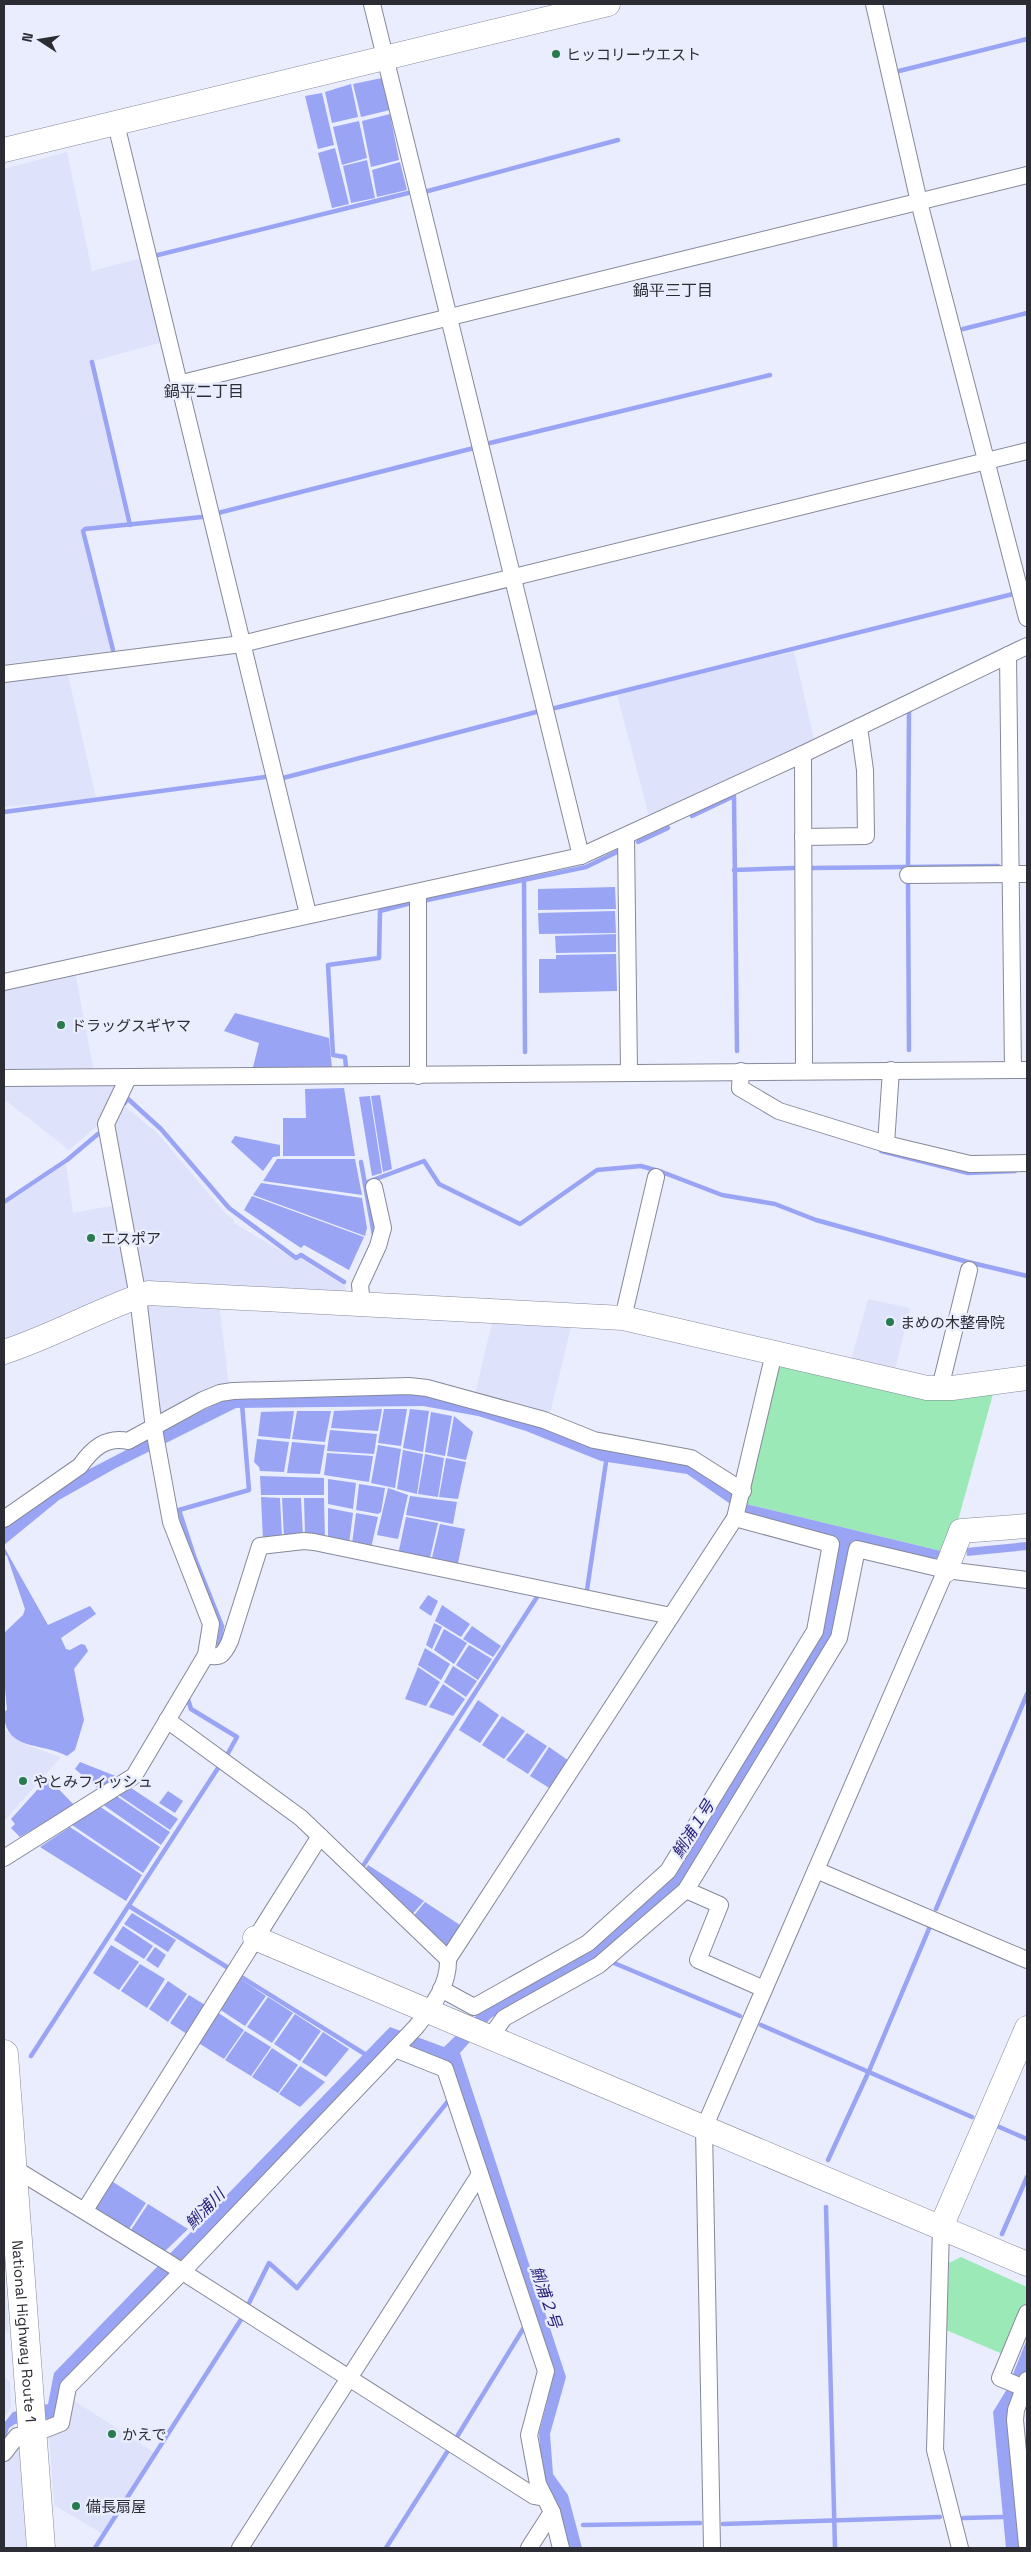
<svg xmlns="http://www.w3.org/2000/svg" width="1031" height="2552" font-family="'Space Grotesk','Noto Sans JP',sans-serif">
<style>
.built{fill:#dee2fb}
.green{fill:#9ce9b8}
.water{fill:#9aa4f4}
.lines{fill:none;stroke-linecap:round;stroke-linejoin:round}
.stream{stroke:#9aa4f4;stroke-width:4.5}
.street-casing{stroke:#868999;stroke-width:18}
.secondary-casing{stroke:#868999;stroke-width:25}
.highway-casing{stroke:#868999;stroke-width:29}
.street{stroke:#fff;stroke-width:16}
.secondary{stroke:#fff;stroke-width:24}
.highway{stroke:#fff;stroke-width:28}
.poi-dot{fill:#277b4e;stroke:#e9edfe;stroke-width:2}
.labels{text-anchor:middle;dominant-baseline:central;stroke-width:5;stroke-linejoin:round;paint-order:stroke}
.poi-label{font-size:15px;fill:#2c2d34;stroke:#e9edfe;text-anchor:start}
.street-label{font-size:15px;fill:#2c2d34;stroke:#e9edfe}
.neighbourhood-label{font-size:16px;fill:#2c2d34;stroke:#e9edfe}
.water-label{font-size:16px;font-style:italic;fill:#251d78;stroke:#e9edfe}
</style>
<rect width="100%" height="100%" fill="#e9edfe"/>
<!-- built -->
<g class="built">
<polygon points="67,152 92,271 142,258 163,342 90,362 127,524 84,528 81,531 111,651 4,664 4,169"/>
<polygon points="794,652 814,739 650,820 617,694"/>
<polygon points="68,675 96,798 4,807 4,681"/>
<polygon points="75,972 94,1072 4,1072 4,987"/>
<polygon points="95,1082 119,1086 103,1121 69,1150 4,1099 4,1083"/>
<polygon points="125,1106 158,1134 226,1214 234,1220 234,1223 296,1260 300,1258 345,1286 348,1298 150,1287 141,1281 112,1127"/>
<polygon points="66,1164 73,1213 116,1205 130,1285 126,1290 4,1343 4,1204"/>
<polygon points="868,1299 910,1308 894,1374 850,1364"/>
<polygon points="157,1300 219,1303 229,1386 158,1423 147,1306"/>
<polygon points="493,1319 572,1323 550,1413 475,1394"/>
<polygon points="4,1729 26,1745 61,1757 4,1821"/>
<polygon points="4,2269 9,2333 4,2330"/>
<polygon points="4,2377 10,2382 11,2407 4,2418"/>
<polygon points="73,2400 155,2453 103,2534 54,2505 49,2433"/>
<polygon points="19,2444 26,2548 4,2548 4,2462"/>
</g>
<!-- green -->
<g class="green">
<polygon points="782,1363 993,1394 957,1524 941,1551 746,1504 778,1367"/>
<polygon points="961,2257 1027,2287 1027,2301 1005,2355 946,2330 949,2263"/>
</g>
<!-- water -->
<g class="water">
<polygon points="382,78 390,110 361,117 353,84"/>
<polygon points="351,84 358,117 332,123 325,92"/>
<polygon points="322,93 334,145 318,149 305,96"/>
<polygon points="390,114 399,160 371,167 362,121"/>
<polygon points="359,121 367,158 342,165 333,127"/>
<polygon points="335,148 349,204 332,208 318,153"/>
<polygon points="367,160 375,198 351,203 343,166"/>
<polygon points="400,162 407,190 377,197 372,170"/>
<polygon points="615,887 616,909 538,910 538,889"/>
<polygon points="615,911 616,933 539,934 538,913"/>
<polygon points="616,934 616,952 556,953 555,936"/>
<polygon points="616,954 617,991 539,993 539,959 556,959 556,955"/>
<polygon points="235,1013 329,1038 332,1068 253,1067 259,1043 224,1031"/>
<polygon points="344,1088 355,1156 283,1156 283,1118 306,1118 305,1089"/>
<polygon points="380,1095 392,1169 383,1172 371,1096"/>
<polygon points="370,1096 382,1173 372,1176 359,1097"/>
<polygon points="235,1136 280,1145 280,1156 273,1157 263,1171 231,1142"/>
<polygon points="277,1159 355,1159 362,1195 263,1181"/>
<polygon points="261,1183 362,1198 367,1228 365,1236 253,1195"/>
<polygon points="252,1196 364,1237 349,1270 304,1245 301,1248 244,1210"/>
<polygon points="424,1393 689,1464 714,1478 746,1504 941,1551 939,1558 925,1559 852,1541 833,1636 680,1886 601,1954 491,2018 460,2053 566,2377 550,2434 553,2474 568,2495 582,2548 568,2548 556,2500 542,2479 539,2433 553,2378 449,2063 394,2041 65,2383 55,2418 15,2424 9,2428 4,2444 4,2423 13,2412 48,2404 54,2373 390,2027 444,2047 479,2013 669,1878 821,1632 837,1537 745,1514 687,1474 601,1461 526,1431 478,1416 423,1406 236,1408 116,1468 59,1500 4,1545 4,1527 76,1476 223,1400 233,1397"/>
<polygon points="382,1409 378,1431 331,1428 334,1411"/>
<polygon points="384,1409 407,1409 401,1446 378,1443"/>
<polygon points="410,1409 429,1411 423,1452 403,1448"/>
<polygon points="294,1411 290,1439 258,1436 261,1412"/>
<polygon points="297,1411 331,1411 325,1442 292,1439"/>
<polygon points="431,1412 452,1416 445,1456 425,1452"/>
<polygon points="454,1416 473,1432 466,1460 447,1456"/>
<polygon points="330,1430 377,1434 374,1454 327,1451"/>
<polygon points="257,1439 289,1442 284,1472 260,1471 259,1467 254,1462"/>
<polygon points="292,1442 325,1445 320,1474 287,1473"/>
<polygon points="378,1445 401,1449 395,1488 371,1483"/>
<polygon points="403,1450 423,1454 417,1494 397,1489"/>
<polygon points="327,1453 373,1456 369,1482 324,1475"/>
<polygon points="425,1454 444,1458 438,1497 418,1494"/>
<polygon points="446,1458 466,1462 458,1499 439,1497"/>
<polygon points="260,1476 324,1478 324,1495 261,1495"/>
<polygon points="328,1479 356,1483 353,1509 328,1504"/>
<polygon points="359,1484 385,1488 381,1512 378,1514 356,1510"/>
<polygon points="388,1488 408,1495 398,1539 377,1535"/>
<polygon points="410,1496 457,1502 453,1524 406,1515"/>
<polygon points="261,1497 280,1498 282,1538 263,1540"/>
<polygon points="282,1498 301,1498 303,1536 284,1538"/>
<polygon points="304,1498 324,1498 325,1540 305,1536"/>
<polygon points="328,1508 353,1513 349,1544 328,1540"/>
<polygon points="356,1513 378,1517 371,1548 352,1544"/>
<polygon points="406,1517 438,1523 429,1562 398,1555"/>
<polygon points="440,1524 465,1529 457,1568 431,1562"/>
<polygon points="1027,1542 1027,1550 967,1556 966,1548"/>
<path d="M4,1547L48,1625L90,1606L96,1614L61,1638L66,1649L70,1650L81,1644L85,1645L88,1651L74,1669L84,1720L75,1750L67,1756C43,1742 4,1752 4,1712L7,1710L4,1678V1633L23,1615L25,1609L7,1556L4,1554Z"/>
<polygon points="428,1595 438,1601 431,1616 419,1608"/>
<polygon points="442,1605 470,1624 461,1637 435,1621"/>
<polygon points="434,1623 442,1627 432,1649 426,1645"/>
<polygon points="472,1626 501,1646 493,1657 463,1639"/>
<polygon points="444,1629 467,1643 454,1664 434,1650"/>
<polygon points="469,1645 492,1659 478,1680 456,1665"/>
<polygon points="425,1648 450,1664 441,1680 418,1665"/>
<polygon points="453,1666 477,1681 466,1697 444,1682"/>
<polygon points="418,1667 440,1682 426,1706 405,1699"/>
<polygon points="443,1684 465,1699 453,1716 429,1707"/>
<polygon points="478,1700 499,1715 480,1743 459,1730"/>
<polygon points="502,1716 525,1731 504,1759 482,1745"/>
<polygon points="527,1733 547,1746 528,1774 506,1760"/>
<polygon points="549,1747 569,1761 551,1789 530,1776"/>
<polygon points="80,1762 118,1777 100,1790 75,1769"/>
<polygon points="48,1778 74,1805 20,1837 11,1828 15,1824 11,1819"/>
<polygon points="128,1786 178,1819 170,1830 117,1794"/>
<polygon points="168,1791 183,1801 175,1813 159,1803"/>
<polygon points="115,1795 170,1832 161,1845 102,1804"/>
<polygon points="99,1806 160,1847 143,1873 72,1825"/>
<polygon points="70,1827 142,1875 126,1901 40,1847"/>
<polygon points="368,1865 424,1901 409,1918 363,1873"/>
<polygon points="425,1902 463,1927 448,1950 411,1919"/>
<polygon points="132,1913 176,1940 168,1952 124,1924"/>
<polygon points="123,1926 153,1946 144,1959 114,1940"/>
<polygon points="111,1945 139,1962 119,1990 93,1973"/>
<polygon points="155,1947 166,1955 158,1968 146,1960"/>
<polygon points="140,1964 165,1979 147,2008 121,1991"/>
<polygon points="239,1978 266,1996 245,2026 219,2009"/>
<polygon points="168,1981 187,1994 168,2022 149,2009"/>
<polygon points="189,1995 205,2005 187,2034 170,2023"/>
<polygon points="268,1997 293,2013 272,2043 247,2027"/>
<polygon points="217,2012 244,2030 224,2059 197,2042"/>
<polygon points="295,2014 321,2031 300,2061 274,2044"/>
<polygon points="245,2031 271,2047 251,2076 225,2060"/>
<polygon points="323,2032 349,2049 326,2077 302,2062"/>
<polygon points="272,2048 298,2065 278,2093 252,2077"/>
<polygon points="300,2066 325,2082 300,2107 279,2094"/>
<polygon points="110,2180 146,2203 127,2232 95,2211 93,2204"/>
<polygon points="148,2204 188,2229 162,2254 129,2233"/>
<polygon points="1027,2339 1027,2368 1010,2411 1021,2548 1006,2548 993,2412 1007,2389"/>
</g>
<g class="lines">
<!-- stream -->
<g class="stream">
<polyline points="899,71 1027,39"/>
<polyline points="428,191 618,140"/>
<polyline points="154,256 408,193"/>
<polyline points="963,329 1027,313"/>
<polyline points="92,362 130,525"/>
<polyline points="490,443 770,375"/>
<polyline points="218,513 474,448"/>
<polyline points="113,650 83,531 85,529 202,517"/>
<polyline points="555,708 1017,593"/>
<polyline points="283,778 540,711"/>
<polyline points="4,812 265,777"/>
<polyline points="692,816 734,796 737,1051"/>
<polyline points="638,842 668,828"/>
<polyline points="908,867 909,712"/>
<polyline points="811,868 998,866"/>
<polyline points="734,870 794,868"/>
<polyline points="524,879 525,1052"/>
<polyline points="908,882 909,1050"/>
<polyline points="427,900 586,867 619,851"/>
<polyline points="346,1067 345,1057 333,1055 328,965 379,958 380,911 411,903"/>
<polyline points="125,1103 127,1098 161,1129 229,1208 296,1258 301,1255 344,1282"/>
<polyline points="881,1151 968,1173 1015,1171"/>
<polyline points="361,1162 374,1235"/>
<polyline points="365,1183 424,1161 439,1184 520,1224 597,1170 641,1166 662,1172 722,1195 775,1204 816,1220 968,1262 1027,1276"/>
<polyline points="4,1202 67,1160 98,1134"/>
<polyline points="587,1590 606,1462"/>
<polyline points="219,1644 222,1626 194,1556 179,1510 249,1490 242,1404"/>
<polyline points="187,1696 191,1709 237,1737 227,1755"/>
<polyline points="361,1869 539,1594"/>
<polyline points="129,1906 230,1969"/>
<polyline points="936,1909 1027,1694"/>
<polyline points="614,1963 740,2016"/>
<polyline points="238,1975 368,2056"/>
<polyline points="761,2025 972,2117"/>
<polyline points="31,2056 220,1765"/>
<polyline points="997,2126 1027,2139"/>
<polyline points="828,2160 869,2071 931,1924"/>
<polyline points="826,2207 835,2548"/>
<polyline points="1002,2234 1027,2177"/>
<polyline points="248,2305 269,2263 297,2288 449,2100"/>
<polyline points="455,2440 523,2329"/>
<polyline points="963,2518 1003,2517"/>
<polyline points="723,2524 940,2517"/>
<polyline points="583,2525 700,2523"/>
<polyline points="95,2548 242,2318"/>
<polyline points="386,2548 449,2449"/>
</g>
<defs>
<g id="street">
<polyline points="372,4 581,856"/>
<polyline points="874,4 919,202 1027,618"/>
<polyline points="116,124 308,914"/>
<polyline points="178,384 1027,175"/>
<polyline points="1008,655 1013,1070"/>
<polyline points="4,674 242,644 1027,451"/>
<polyline points="803,754 804,1070"/>
<polyline points="626,837 629,1072"/>
<polyline points="803,837 866,836 865,770 859,727"/>
<polyline points="908,875 1027,874"/>
<polyline points="4,982 581,856 803,754 1027,646"/>
<polyline points="741,1071 740,1088 779,1111 886,1144 970,1164 1027,1163"/>
<polyline points="418,1076 418,893"/>
<polyline points="4,1078 1027,1070"/>
<polyline points="886,1144 891,1070"/>
<polyline points="362,1304 360,1285 378,1246 383,1228 374,1187"/>
<polyline points="623,1318 656,1177"/>
<polyline points="940,1388 969,1270"/>
<path d="M4,1519L80,1466C92,1449 106,1436 128,1441L203,1400L220,1393L233,1391L409,1386L427,1388L544,1420L594,1440L691,1458L743,1491"/>
<path d="M206,1655C221,1659 224,1654 230,1641L260,1546L304,1541L314,1542L671,1616"/>
<polyline points="167,1720 301,1818 448,1959"/>
<polyline points="4,1858 134,1776 206,1655 211,1624 171,1522 154,1429 138,1297 106,1124 128,1078"/>
<polyline points="816,1870 1027,1960"/>
<polyline points="686,1890 720,1905 698,1960 764,1989"/>
<polyline points="441,1989 474,2007 588,1943 668,1871 815,1631 831,1544 735,1518"/>
<polyline points="489,2039 504,2018 599,1965 686,1890 839,1638 857,1549 946,1570 1027,1580"/>
<polyline points="395,2049 445,2069 546,2371 529,2435 538,2484 552,2512 561,2548"/>
<polyline points="12,2167 164,2260 534,2496 545,2498"/>
<polyline points="85,2210 320,1836"/>
<polyline points="941,2227 935,2450 960,2548"/>
<polyline points="1027,2380 1016,2410 1015,2420 1027,2545"/>
<polyline points="1024,2388 1000,2378 1027,2313"/>
<path d="M4,2453L17,2436L31,2435L61,2423L68,2387L181,2273L416,2027C432,2006 449,1986 448,1959L735,1518L774,1353"/>
<polyline points="240,2548 480,2174"/>
<polyline points="529,2548 552,2512"/>
<polyline points="712,2548 704,2128 946,1570"/>
</g>
<g id="secondary">
<polyline points="4,150 608,4"/>
<path d="M4,1352C53,1336 98,1310 148,1293L623,1318L927,1388H952L1027,1378"/>
<polyline points="946,1570 961,1531 1027,1526"/>
<polyline points="255,1938 1027,2264"/>
<polyline points="941,2227 1027,2028"/>
</g>
<g id="highway">
<path id="s1" d="M4,2054L41,2548"/>
</g>
</defs>
<!-- street casing -->
<use href="#street" class="street-casing"/>
<!-- secondary casing -->
<use href="#secondary" class="secondary-casing"/>
<!-- highway casing -->
<use href="#highway" class="highway-casing"/>
<!-- street -->
<use href="#street" class="street"/>
<!-- secondary -->
<use href="#secondary" class="secondary"/>
<!-- highway -->
<use href="#highway" class="highway"/>
</g>
<!-- markers -->
<g class="poi-dot">
<circle cx="556" cy="54" r="5"/>
<circle cx="61" cy="1025" r="5"/>
<circle cx="91" cy="1238" r="5"/>
<circle cx="890" cy="1322" r="5"/>
<circle cx="23" cy="1781" r="5"/>
<circle cx="112" cy="2434" r="5"/>
<circle cx="76" cy="2506" r="5"/>
</g>
<g class="labels">
<!-- poi labels -->
<g class="poi-label">
<text x="566" y="54">ヒッコリーウエスト</text>
<text x="71" y="1025">ドラッグスギヤマ</text>
<text x="101" y="1238">エスポア</text>
<text x="900" y="1322">まめの木整骨院</text>
<text x="33" y="1781">やとみフィッシュ</text>
<text x="122" y="2434">かえで</text>
<text x="86" y="2506">備長扇屋</text>
</g>
<!-- street labels -->
<g class="street-label">
<text stroke="none"><textPath href="#s1" startOffset="278">National Highway Route 1</textPath></text>
</g>
<!-- neighbourhood labels -->
<g class="neighbourhood-label">
<text x="673" y="290">鍋平三丁目</text>
<text x="204" y="391">鍋平二丁目</text>
</g>
<!-- water labels -->
<g class="water-label">
<text transform="translate(693 1829) rotate(-58)">鯏浦１号</text>
<text transform="translate(205 2209) rotate(-46)">鯏浦川</text>
<text transform="translate(546 2297) rotate(71)">鯏浦２号</text>
</g>
</g>
<!-- border -->
<rect width="1031" height="2552" fill="none" stroke="#2c2d34" stroke-width="10"/>
<!-- north arrow -->
<g transform="translate(40 40) rotate(282)" stroke="#e9edfe" stroke-width="4" paint-order="stroke">
<path d="M0-4L9 19L0 12L-9 19Z" fill="#2c2d34"/>
<text y="-8" font-size="14" font-weight="bold" text-anchor="middle" fill="#2c2d34">N</text>
</g>
</svg>
